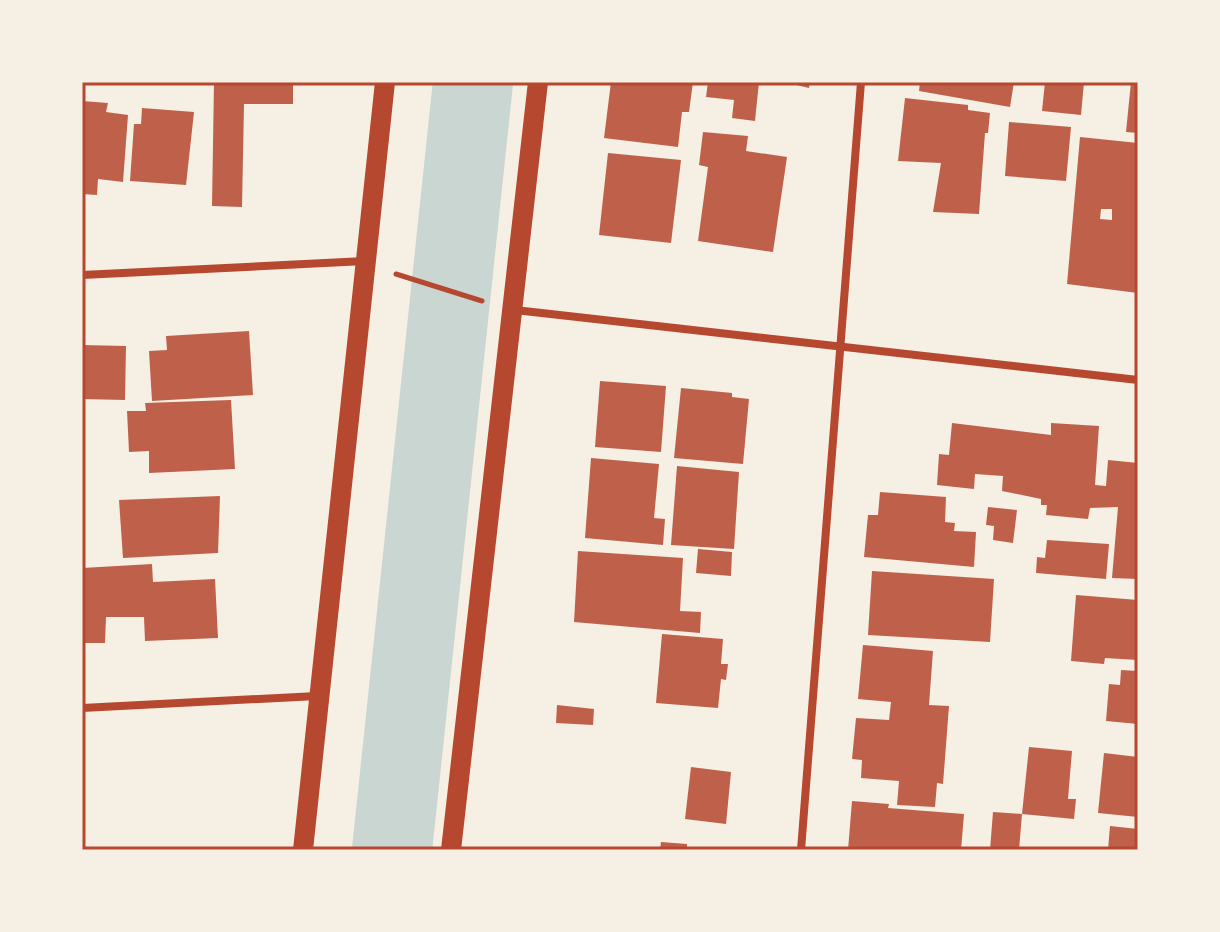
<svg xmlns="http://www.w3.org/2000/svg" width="1220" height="932" font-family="'Nunito Sans',sans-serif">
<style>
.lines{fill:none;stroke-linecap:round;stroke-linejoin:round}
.river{stroke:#c9d6d2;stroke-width:80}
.building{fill:#bf614a;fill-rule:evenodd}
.path{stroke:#b5482f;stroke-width:5}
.minor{stroke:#b5482f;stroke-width:8}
.primary{stroke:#b5482f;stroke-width:20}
.neatline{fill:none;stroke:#b5482f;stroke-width:3}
</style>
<rect width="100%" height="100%" fill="#f6efe4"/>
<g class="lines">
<!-- river -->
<polyline class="river" points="392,850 473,82"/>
</g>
<!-- building -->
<g class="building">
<polygon points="214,82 293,82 293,104 244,104 242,207 212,206"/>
<polygon points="611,82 693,82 689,112 682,112 678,147 604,138"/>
<polygon points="708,82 759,82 755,121 732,118 734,100 706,97"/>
<polygon points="784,82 810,82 809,88"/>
<polygon points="920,82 1014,82 1010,107 919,91"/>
<polygon points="1045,82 1084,82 1081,115 1042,111"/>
<polygon points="1131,82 1138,82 1138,133 1126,132"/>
<polygon points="905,98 968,105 968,110 990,113 988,133 985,133 979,214 933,212 941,163 898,161"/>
<polygon points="82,101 108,103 106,112 128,115 123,182 98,179 97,195 82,194"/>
<polygon points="142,108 194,112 186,185 130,181 134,124 141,124"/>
<polygon points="1009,122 1071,127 1066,181 1005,176"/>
<polygon points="703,132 748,136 746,151 787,157 773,252 698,241 708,167 699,165"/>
<path d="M1080,137L1138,143V293L1067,284ZM1101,209H1112V220L1100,219Z"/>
<polygon points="608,153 681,160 671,243 599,235"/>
<polygon points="249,331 253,395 152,401 149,351 167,350 166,336"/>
<polygon points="82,345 126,346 125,400 82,399"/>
<polygon points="600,381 666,386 661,452 595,447"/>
<polygon points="681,388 732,393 732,397 749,399 743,464 674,458"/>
<polygon points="231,400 235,469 149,473 149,451 129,452 127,411 146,411 145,403"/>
<polygon points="952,423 1051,435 1051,423 1099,426 1095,485 1106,486 1108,460 1138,463 1138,579 1112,578 1118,507 1090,508 1088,519 1046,515 1047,505 1041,505 1041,499 1002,491 1003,476 975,474 974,489 937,485 939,454 949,455"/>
<polygon points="591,458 659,464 654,518 665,519 663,545 585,538"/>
<polygon points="677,466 739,472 734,549 671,545"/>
<polygon points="880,492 946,497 945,522 955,523 954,531 976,532 974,567 864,557 868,515 878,515"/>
<polygon points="220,496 218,553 123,558 119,500"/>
<polygon points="988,507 1017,510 1013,543 993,540 994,526 986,525"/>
<polygon points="1047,540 1109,544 1106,579 1036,573 1037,557 1045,558"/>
<polygon points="698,549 732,552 731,576 696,573"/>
<polygon points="578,551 683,558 680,611 701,612 700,633 574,622"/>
<polygon points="152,564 153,582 215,579 218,638 145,641 144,617 106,617 105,643 82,643 82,568"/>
<polygon points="872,571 994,579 990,642 868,635"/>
<polygon points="1076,595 1138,600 1138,660 1105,658 1104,664 1071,661"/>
<polygon points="662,634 723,639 721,664 728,664 726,680 721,679 718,708 656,703"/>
<polygon points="863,645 933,651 929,705 949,706 943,784 937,783 935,807 897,805 899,781 861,778 862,760 852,759 856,718 889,720 891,702 858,699"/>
<polygon points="1121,670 1138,671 1138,724 1106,721 1109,684 1120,685"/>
<polygon points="557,705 594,709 593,725 556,723"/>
<polygon points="1029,747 1072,751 1068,799 1076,799 1074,819 1022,814 1019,850 990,850 993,812 1022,814"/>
<polygon points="1104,753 1138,757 1138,817 1098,813"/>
<polygon points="691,767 731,772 726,824 685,819"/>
<polygon points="852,801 889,804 888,808 964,814 961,850 848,850"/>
<polygon points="1110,826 1138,829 1138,850 1108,850"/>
<polygon points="661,842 687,844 687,850 660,850"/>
</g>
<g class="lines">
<!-- path -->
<polyline class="path" points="396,274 482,301"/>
<!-- minor -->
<g class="minor">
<polyline points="82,275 365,261"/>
<polyline points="515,310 1138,380"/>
<polyline points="82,708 317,696"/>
<polyline points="801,850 861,82"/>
</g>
<!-- primary -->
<g class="primary">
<polyline points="303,850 385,82"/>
<polyline points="451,850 538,82"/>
</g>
</g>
<!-- border -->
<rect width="1220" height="932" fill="none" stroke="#f6efe4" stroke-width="168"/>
<rect x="84" y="84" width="1052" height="764" class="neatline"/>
</svg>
